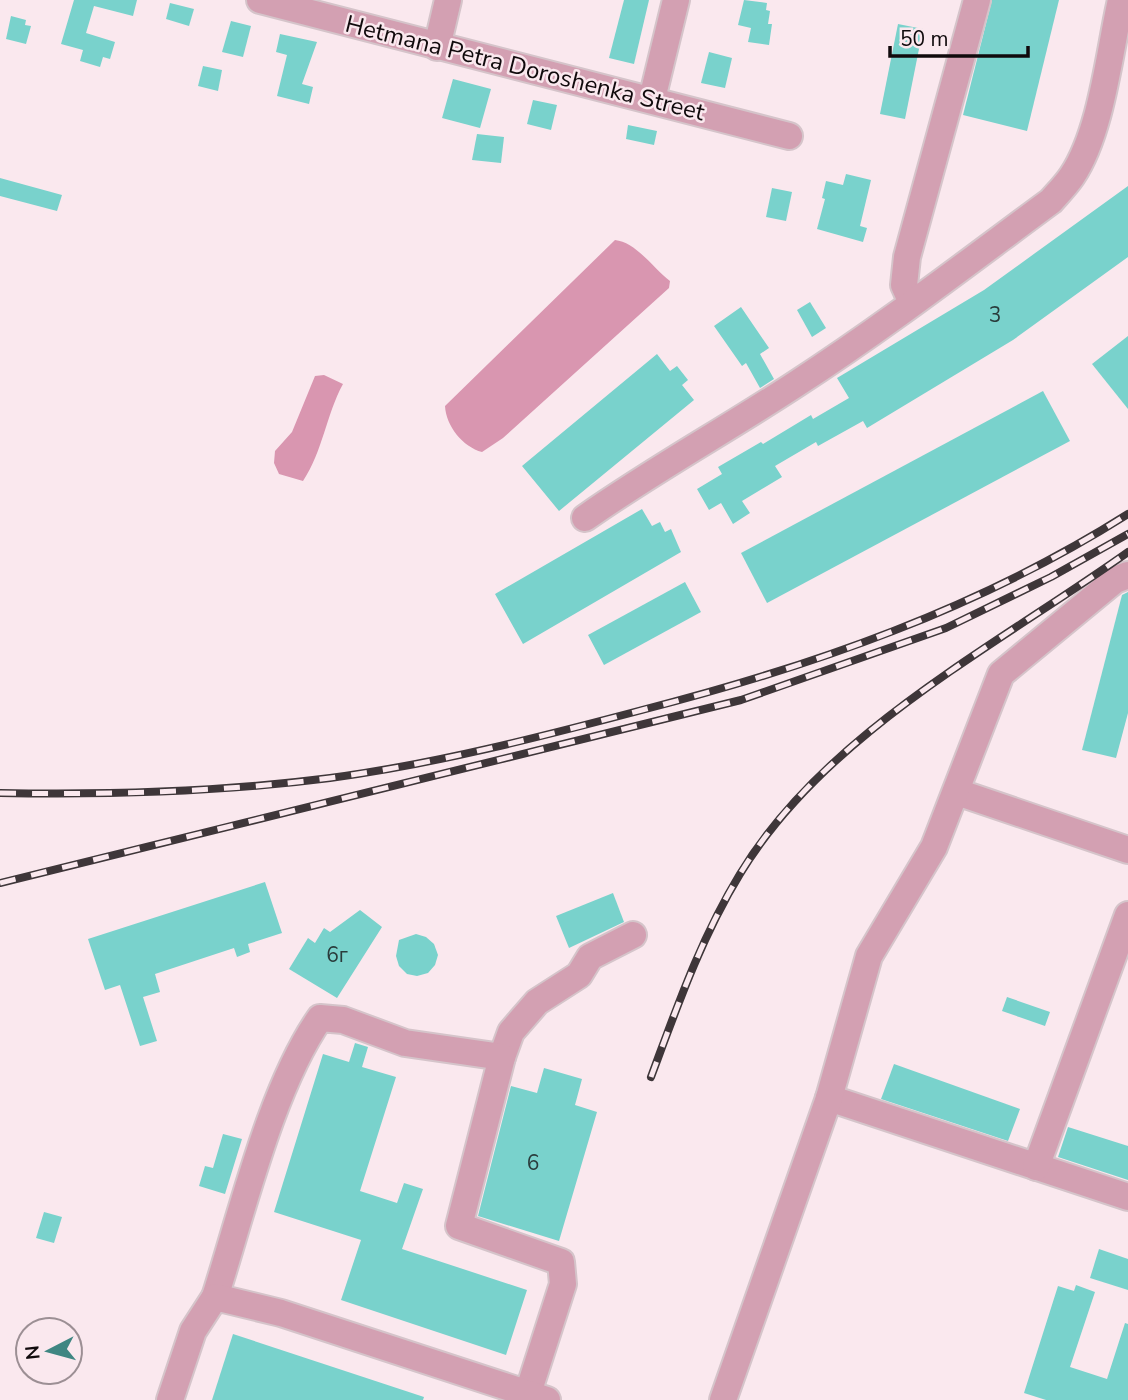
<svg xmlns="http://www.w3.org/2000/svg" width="1128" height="1400" font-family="'Nunito Sans',sans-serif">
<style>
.water{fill:#d996b0}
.building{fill:#79d2cc}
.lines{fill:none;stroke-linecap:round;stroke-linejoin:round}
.minor-casing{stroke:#d5c4ca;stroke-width:30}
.minor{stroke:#d3a0b2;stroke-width:26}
.rail-casing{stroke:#3e3639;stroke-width:8}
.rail{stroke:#fae8ee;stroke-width:5;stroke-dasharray:16;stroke-linecap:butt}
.labels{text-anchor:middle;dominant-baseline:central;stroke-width:5;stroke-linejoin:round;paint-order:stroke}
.number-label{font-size:21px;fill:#2a3c3c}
.street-label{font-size:24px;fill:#100a0c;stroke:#fae8ee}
</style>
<rect width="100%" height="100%" fill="#fae8ee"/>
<!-- water -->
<g class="water">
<path d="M615,240C636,242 654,269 670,281L669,288L503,438L482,452C463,447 446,426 445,406Z"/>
<path d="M324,375L343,384C326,415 323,451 303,481L279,474L274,463L275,451L292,432L315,376Z"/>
</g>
<!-- building -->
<g class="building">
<polygon points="74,0 137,0 133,16 94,6 86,33 115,42 110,59 103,57 100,67 80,61 83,50 61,44"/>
<polygon points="624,0 649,0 634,64 609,58"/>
<polygon points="744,0 767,3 766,10 770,11 768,24 772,24 769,45 748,42 751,28 738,25"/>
<polygon points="992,0 1059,0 1027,131 963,115"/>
<polygon points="170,3 194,9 189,26 166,19"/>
<polygon points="11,16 26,20 25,25 31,26 26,44 6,39"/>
<polygon points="231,21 251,26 243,57 222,52"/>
<polygon points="898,24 923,29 905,119 880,114"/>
<polygon points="280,34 317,42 302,84 313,87 309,104 277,96 287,55 276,52"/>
<polygon points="709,52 732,58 725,88 701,83"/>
<polygon points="203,66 222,70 218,91 198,86"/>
<polygon points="453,79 491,89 480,128 442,118"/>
<polygon points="533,100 557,105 551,130 527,124"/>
<polygon points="628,125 657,131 654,145 626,139"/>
<polygon points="477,134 504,137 501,163 472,160"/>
<polygon points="846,174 871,180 860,226 867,228 863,242 817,229 825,199 822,198 826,181 843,185"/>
<polygon points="0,178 62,195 57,211 0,196"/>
<polygon points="1128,186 1128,257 1013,340 867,428 863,421 818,446 816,442 775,466 782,477 742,501 750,513 733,524 721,503 709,510 697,489 722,474 718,467 761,442 763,444 811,415 813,419 849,398 837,378 984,290"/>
<polygon points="772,188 792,192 786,221 766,217"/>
<polygon points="810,302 826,328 812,337 797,310"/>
<polygon points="741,307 769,348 760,354 774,379 760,388 746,363 742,366 714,326"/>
<polygon points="1128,336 1128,409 1092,364"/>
<polygon points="657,354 670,371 677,366 688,380 682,385 694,400 559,511 522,466"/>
<polygon points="1043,391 1070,441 767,603 741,553"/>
<polygon points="642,509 652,526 660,522 665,532 671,529 681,552 523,644 495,594"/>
<polygon points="685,582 701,612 604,665 588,635"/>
<polygon points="1128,592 1128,713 1116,758 1082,750 1122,595"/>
<polygon points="265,882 282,933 248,944 250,952 237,957 234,948 155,974 160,992 143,997 157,1041 140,1046 120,985 105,990 88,939"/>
<polygon points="613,893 624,922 569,948 556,916"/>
<polygon points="360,910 382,927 337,998 289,969 308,938 315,943 324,928 330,932"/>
<polygon points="416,934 426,937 434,944 438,955 435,965 428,973 417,976 407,974 399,966 396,956 399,940"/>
<polygon points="1007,997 1050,1012 1045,1026 1002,1011"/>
<polygon points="355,1043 368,1047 362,1067 396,1077 360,1191 397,1203 404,1183 423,1189 402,1249 527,1290 506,1355 341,1300 361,1240 274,1212 323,1054 349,1062"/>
<polygon points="894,1064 1020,1109 1008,1141 881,1099"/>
<polygon points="544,1068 582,1079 575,1105 597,1112 559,1241 478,1216 511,1086 537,1093"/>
<polygon points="1068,1127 1128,1146 1128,1180 1058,1157"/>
<polygon points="223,1134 242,1139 225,1194 199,1186 205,1166 213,1168"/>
<polygon points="44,1212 62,1217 54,1243 36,1238"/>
<polygon points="1099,1249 1128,1259 1128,1290 1090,1278"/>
<polygon points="1076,1285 1095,1292 1070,1367 1107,1379 1125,1323 1128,1324 1128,1400 1046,1400 1024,1393 1058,1286 1074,1291"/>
<polygon points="233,1334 424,1397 423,1400 212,1400"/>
</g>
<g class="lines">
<defs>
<g id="minor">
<polyline points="260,0 789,136"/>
<polyline points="437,47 448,0"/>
<polyline points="652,99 676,0"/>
<polyline points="912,303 904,285 907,257 977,0"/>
<path d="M585,518C653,470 726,430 796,384C884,327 967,263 1051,201C1058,193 1066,185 1072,176C1102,131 1109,53 1121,0"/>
<polyline points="957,792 1128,850"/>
<polyline points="502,1057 511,1032 537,1002 579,975 590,957 633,935"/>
<polyline points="829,1098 1128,1197"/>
<polyline points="1036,1167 1128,915"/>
<path d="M215,1297C242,1213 271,1088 320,1018L343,1020L405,1043L502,1057L459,1226L561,1262L563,1284L528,1393"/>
<polyline points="170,1400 193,1331 215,1297 281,1313 547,1400"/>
<polyline points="723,1400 829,1098 869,956 934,847 1001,674 1115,580 1128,575"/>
</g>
</defs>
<!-- minor casing -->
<use href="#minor" class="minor-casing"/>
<!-- minor -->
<use href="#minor" class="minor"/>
<defs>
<g id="rail">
<path d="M0,793C111,795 221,792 330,778C435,764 540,737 642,710C813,666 978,609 1128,514"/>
<polyline points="0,883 741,700 946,628 1051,577 1128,534"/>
<path d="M651,1077C677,1007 701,938 740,874C825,733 996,646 1128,552"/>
</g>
</defs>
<!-- rail casing -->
<use href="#rail" class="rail-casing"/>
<!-- rail -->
<use href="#rail" class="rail"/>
</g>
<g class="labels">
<!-- number labels -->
<g class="number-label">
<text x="995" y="315">3</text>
<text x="337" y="955">6г</text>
<text x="533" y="1163">6</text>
</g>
<!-- street labels -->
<g class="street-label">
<text transform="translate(525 68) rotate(14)">Hetmana Petra Doroshenka Street</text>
</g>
</g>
<!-- north arrow -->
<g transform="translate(49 1351) rotate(264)"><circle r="33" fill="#fae8ee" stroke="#9c8f94" stroke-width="2"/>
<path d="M0-5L12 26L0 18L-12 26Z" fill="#3f8682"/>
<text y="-10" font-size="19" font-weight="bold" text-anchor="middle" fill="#100a0c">N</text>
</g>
<!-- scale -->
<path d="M890 46v10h138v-10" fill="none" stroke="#100a0c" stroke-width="3.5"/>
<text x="900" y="46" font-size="21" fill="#100a0c" stroke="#fae8ee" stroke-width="5" paint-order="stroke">50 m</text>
</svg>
